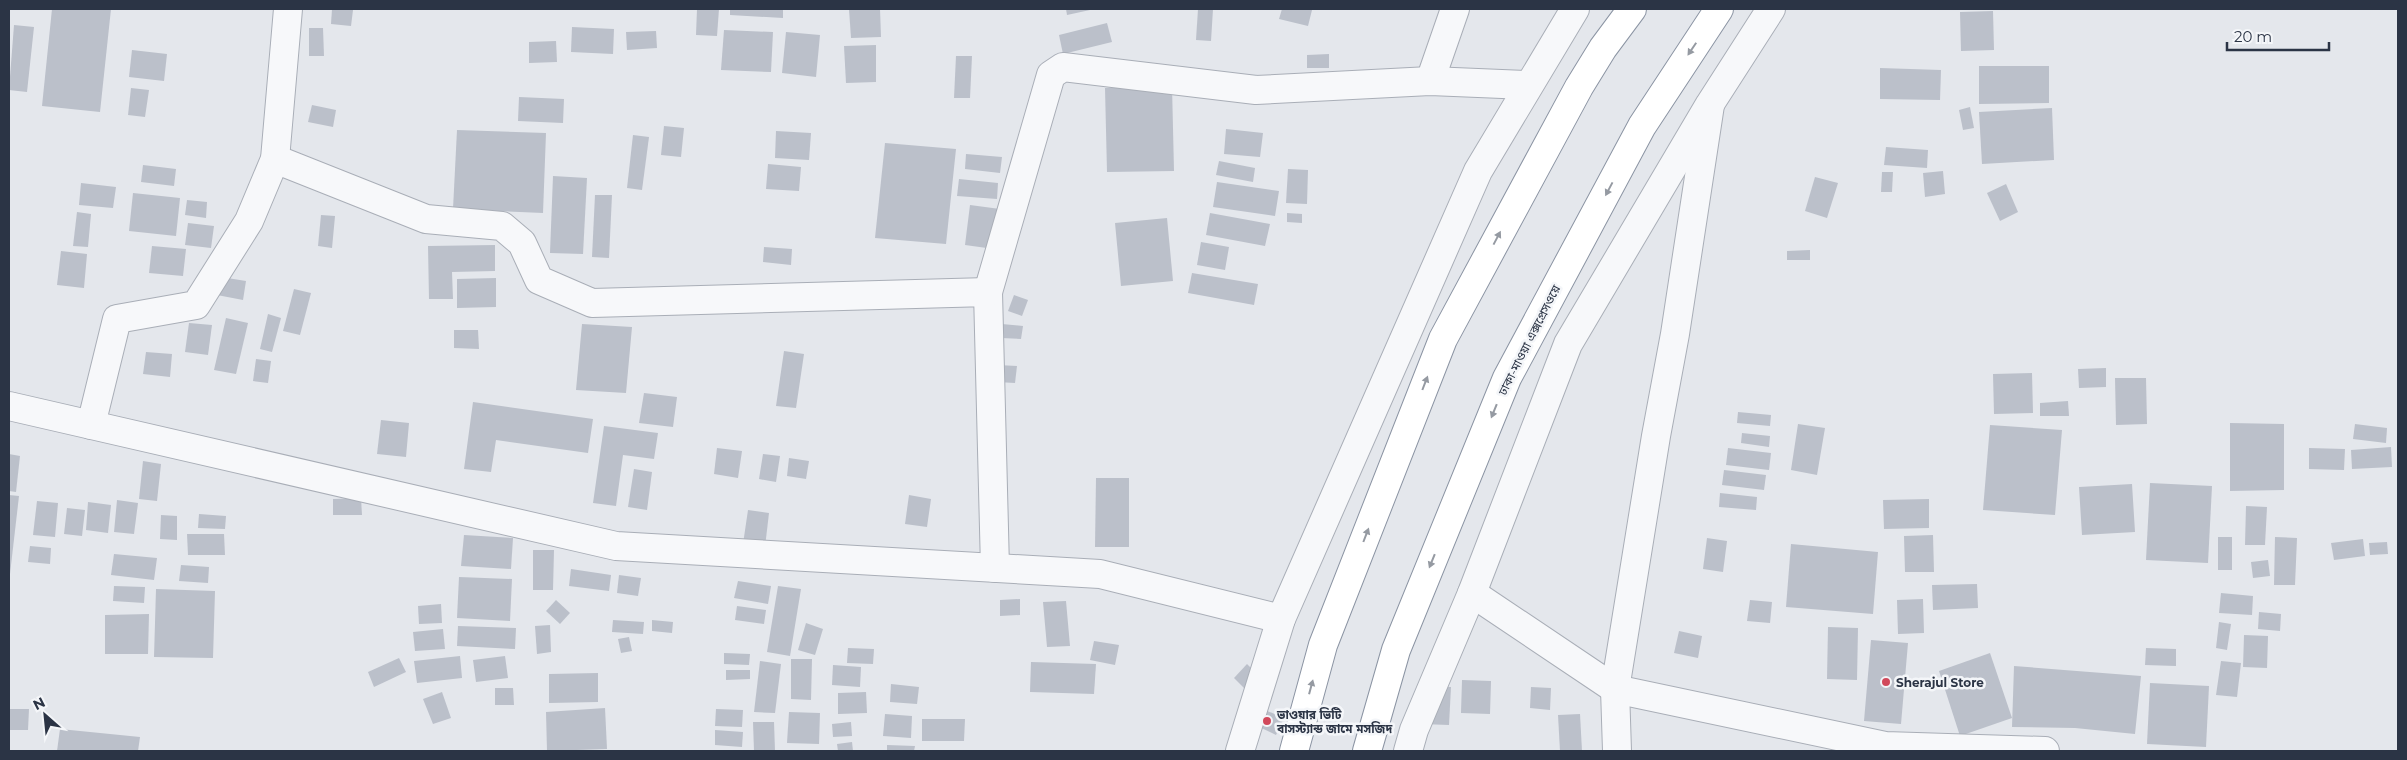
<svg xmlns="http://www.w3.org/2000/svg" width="2407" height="760" font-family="Montserrat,'Noto Sans Bengali',sans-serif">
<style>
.building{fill:#bbc0ca}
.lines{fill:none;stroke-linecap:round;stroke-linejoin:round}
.minor-casing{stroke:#a9aeb7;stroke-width:30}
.tertiary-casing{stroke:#a9aeb7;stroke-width:30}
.motorway-casing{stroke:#8b94a3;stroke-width:30}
.minor{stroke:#f7f8fa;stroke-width:28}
.tertiary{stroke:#f7f8fa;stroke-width:28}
.motorway{stroke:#fff;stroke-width:28}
.oneway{fill:#959aa2}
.poi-dot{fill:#d1495b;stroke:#f4f6f9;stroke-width:2}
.labels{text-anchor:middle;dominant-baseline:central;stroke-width:5;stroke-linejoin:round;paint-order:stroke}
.street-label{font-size:12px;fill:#2b3445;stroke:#f4f6f9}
.poi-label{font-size:12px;font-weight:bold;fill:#2b3445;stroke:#f4f6f9;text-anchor:start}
</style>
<rect width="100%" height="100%" fill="#e4e7ec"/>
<!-- building -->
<g class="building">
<polygon points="52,9 111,9 100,112 42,106"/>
<polygon points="332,9 353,10 351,26 331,24"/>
<polygon points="697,9 719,9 717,36 696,35"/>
<polygon points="730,9 783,9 783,18 730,15"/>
<polygon points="849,9 880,9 881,37 851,38"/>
<polygon points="1066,9 1090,9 1090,10 1067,15"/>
<polygon points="1198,9 1213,9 1211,41 1196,40"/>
<polygon points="1282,9 1312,10 1308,26 1279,19"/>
<polygon points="1993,11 1994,50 1961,51 1960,12"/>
<polygon points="1107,23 1112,42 1063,54 1059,35"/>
<polygon points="14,25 34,27 27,92 9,90"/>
<polygon points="572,27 614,29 613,54 571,52"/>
<polygon points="309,28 323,28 324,56 309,56"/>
<polygon points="724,30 773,32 771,72 721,70"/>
<polygon points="656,31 657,48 627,50 626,32"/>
<polygon points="786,32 820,35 816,77 782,73"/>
<polygon points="556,41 557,62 529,63 529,42"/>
<polygon points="876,45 876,82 846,83 844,46"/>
<polygon points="132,50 167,54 164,81 129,77"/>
<polygon points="1329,54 1329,68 1307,68 1307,55"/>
<polygon points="956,56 972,56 970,98 954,98"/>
<polygon points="1979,66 2049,66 2049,103 1979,104"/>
<polygon points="1880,68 1941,70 1940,100 1880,99"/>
<polygon points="1172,86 1174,171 1107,172 1105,88"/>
<polygon points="131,88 149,90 145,117 128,115"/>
<polygon points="519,97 564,99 563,123 518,121"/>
<polygon points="312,105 336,110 333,127 308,122"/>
<polygon points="1970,107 1974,128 1963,130 1959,110"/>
<polygon points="2052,108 2054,160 1982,164 1979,112"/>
<polygon points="664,126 684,128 681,157 661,155"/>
<polygon points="1226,129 1263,133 1260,157 1224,154"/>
<polygon points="457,130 546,133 543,213 453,209"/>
<polygon points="776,131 811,133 809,160 775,158"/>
<polygon points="633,135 649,137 642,190 627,188"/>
<polygon points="885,143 956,149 946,244 875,238"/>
<polygon points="1886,147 1928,150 1927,168 1884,165"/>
<polygon points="966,154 1002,157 1000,173 965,169"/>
<polygon points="1219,161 1255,168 1253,182 1216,175"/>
<polygon points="768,164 801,167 799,191 766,189"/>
<polygon points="143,165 176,169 174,186 141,182"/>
<polygon points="1288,169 1308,170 1307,204 1286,203"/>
<polygon points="1943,171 1945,194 1925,197 1923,173"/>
<polygon points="1882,172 1893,172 1892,192 1881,192"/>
<polygon points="553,176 587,178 583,254 550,253"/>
<polygon points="1815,177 1838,183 1827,218 1805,211"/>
<polygon points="959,179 998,183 997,199 957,196"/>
<polygon points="1217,182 1279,191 1275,216 1213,207"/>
<polygon points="81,183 116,187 113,208 79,205"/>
<polygon points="2006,184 2018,212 2000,221 1987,193"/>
<polygon points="133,193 180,198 176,236 129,231"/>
<polygon points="595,195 612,195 609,258 592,257"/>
<polygon points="187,200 207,202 206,218 185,215"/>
<polygon points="970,205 1000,209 994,249 965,245"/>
<polygon points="77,212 91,214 88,247 73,246"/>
<polygon points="1210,213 1270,224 1265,246 1206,235"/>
<polygon points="1287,213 1302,214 1302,223 1287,222"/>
<polygon points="321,215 335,216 332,248 318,246"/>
<polygon points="1167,218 1173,281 1121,286 1115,223"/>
<polygon points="188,223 214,226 211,248 185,245"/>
<polygon points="1201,242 1229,247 1225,270 1197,265"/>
<polygon points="495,245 495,271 452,272 453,299 429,299 428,246"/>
<polygon points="152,246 186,249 183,276 149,273"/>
<polygon points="764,247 792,249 791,265 763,262"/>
<polygon points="1810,250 1810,260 1787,260 1787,251"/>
<polygon points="61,251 87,254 84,288 57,285"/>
<polygon points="1192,273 1258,284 1254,305 1188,293"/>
<polygon points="221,277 246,281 243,300 217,295"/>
<polygon points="496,278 496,307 457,308 457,279"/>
<polygon points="294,289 311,293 300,335 283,331"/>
<polygon points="1014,295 1028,300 1022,316 1008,311"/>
<polygon points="268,314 281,318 272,352 260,349"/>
<polygon points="226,318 248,323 236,374 214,370"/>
<polygon points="189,323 212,325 208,355 185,352"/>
<polygon points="582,324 632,327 626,393 576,390"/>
<polygon points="1002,324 1023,326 1021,339 1001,338"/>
<polygon points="454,330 478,330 479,349 454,348"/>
<polygon points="784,351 804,354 796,408 776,406"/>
<polygon points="146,352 172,354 170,377 143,374"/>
<polygon points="256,359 271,361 268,383 253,381"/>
<polygon points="998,365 1017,366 1015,383 997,382"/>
<polygon points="2106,368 2106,387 2079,388 2078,369"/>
<polygon points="2032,373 2033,413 1994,414 1993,374"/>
<polygon points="2115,378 2146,378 2147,424 2116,425"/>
<polygon points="644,393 677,397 673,427 639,423"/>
<polygon points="2068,401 2069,416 2040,416 2040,403"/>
<polygon points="473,402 593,419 588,453 496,440 491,472 464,469"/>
<polygon points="1738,412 1771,415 1770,426 1737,423"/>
<polygon points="381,420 409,423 406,457 377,454"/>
<polygon points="2230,423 2284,424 2284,490 2230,491"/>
<polygon points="1798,424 1825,428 1817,475 1791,470"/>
<polygon points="2355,424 2387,428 2386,443 2353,439"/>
<polygon points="1990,425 2062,430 2055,515 1983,510"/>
<polygon points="604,426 658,433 654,459 623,455 616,506 593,503"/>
<polygon points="1742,433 1770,436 1769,447 1741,443"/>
<polygon points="2391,447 2392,467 2352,469 2351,450"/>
<polygon points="717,448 742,451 738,478 714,474"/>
<polygon points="1728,448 1771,453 1769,470 1726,465"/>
<polygon points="2309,448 2345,449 2344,470 2309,469"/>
<polygon points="9,454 20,456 16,492 9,491"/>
<polygon points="763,454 780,456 776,482 759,479"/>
<polygon points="789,458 809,461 806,479 787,476"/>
<polygon points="143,461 161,464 157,501 139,499"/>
<polygon points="634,469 652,472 647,510 628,507"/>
<polygon points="1724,470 1766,475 1764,490 1722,485"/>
<polygon points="1096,478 1129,478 1129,547 1095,547"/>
<polygon points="2150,483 2212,486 2208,563 2146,560"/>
<polygon points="2132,484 2135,532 2082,535 2079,487"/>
<polygon points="1720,493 1757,497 1756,510 1719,507"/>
<polygon points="9,495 19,496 10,574 9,574"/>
<polygon points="909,495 931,499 927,527 905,524"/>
<polygon points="361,498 362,515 333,515 333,499"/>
<polygon points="1929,499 1929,528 1884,529 1883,500"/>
<polygon points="117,500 138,503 134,534 114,532"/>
<polygon points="37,501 58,503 55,537 33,535"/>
<polygon points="88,502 111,505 108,533 86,530"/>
<polygon points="2246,506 2267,507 2265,545 2245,545"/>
<polygon points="67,508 85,510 82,536 64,534"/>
<polygon points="748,510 769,513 765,547 743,544"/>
<polygon points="199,514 226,516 225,529 198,528"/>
<polygon points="161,515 177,516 177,540 160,539"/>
<polygon points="187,534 224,534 225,555 188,555"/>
<polygon points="464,535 513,538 511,569 461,566"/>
<polygon points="1933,535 1934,572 1905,572 1904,536"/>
<rect x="2218" y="537" width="14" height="33"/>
<polygon points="2275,537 2297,538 2295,585 2274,585"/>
<polygon points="1707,538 1727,541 1723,572 1703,569"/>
<polygon points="2363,539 2365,556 2334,560 2331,543"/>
<polygon points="2387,542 2388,554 2370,555 2369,543"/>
<polygon points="1791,544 1878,552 1873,614 1786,607"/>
<polygon points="30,546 51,548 50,564 28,562"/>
<polygon points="533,550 554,550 553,590 533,590"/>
<polygon points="114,554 157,558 154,580 111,575"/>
<polygon points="2268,560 2270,576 2253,578 2251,562"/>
<polygon points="181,565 209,567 208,583 179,581"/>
<polygon points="571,569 611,575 609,591 569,586"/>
<polygon points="619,575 641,578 638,596 617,593"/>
<polygon points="459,577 512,579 510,621 457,618"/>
<polygon points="738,581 771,586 768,604 734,598"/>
<polygon points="1977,584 1978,608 1933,610 1932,585"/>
<polygon points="114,586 145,587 144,603 113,601"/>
<polygon points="778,586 801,589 790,656 767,652"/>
<polygon points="156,589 215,591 213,658 154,657"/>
<polygon points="2221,593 2253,596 2252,615 2219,613"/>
<polygon points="1020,599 1020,615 1000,616 1000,600"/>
<polygon points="1923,599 1924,633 1898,634 1897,600"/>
<polygon points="556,600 570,613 560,624 546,611"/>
<polygon points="1750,600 1772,602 1770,623 1747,621"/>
<polygon points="1066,601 1070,646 1047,647 1043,602"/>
<polygon points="441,604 442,623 419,624 418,606"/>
<polygon points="737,606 766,610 764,624 735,620"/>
<polygon points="2259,612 2281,614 2280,631 2258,629"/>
<polygon points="149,614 148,654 105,654 105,615"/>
<polygon points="613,620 644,622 643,634 612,632"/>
<polygon points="652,620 673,622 672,633 652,631"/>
<polygon points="2219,622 2231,624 2227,650 2216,648"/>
<polygon points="806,623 823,629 815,655 798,650"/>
<polygon points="550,625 551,652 537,654 535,626"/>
<polygon points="458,626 516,628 515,649 457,646"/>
<polygon points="1828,627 1858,628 1857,680 1827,679"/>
<polygon points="443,629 445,649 415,651 413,632"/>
<polygon points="1679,631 1702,636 1698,658 1674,653"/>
<polygon points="2244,635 2268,636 2267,668 2243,667"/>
<polygon points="629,637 632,651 621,653 618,639"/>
<polygon points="1871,640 1908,643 1901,724 1864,721"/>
<polygon points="1094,641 1119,645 1115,665 1090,660"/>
<polygon points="848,648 874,649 873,664 847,663"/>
<polygon points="2146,648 2176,649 2176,666 2145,665"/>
<polygon points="724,653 750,654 749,665 724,664"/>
<polygon points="1990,653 2012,718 1960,736 1939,671"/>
<polygon points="460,656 462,678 417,683 414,661"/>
<polygon points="505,656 508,678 476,682 473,660"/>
<polygon points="399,658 406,672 374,687 368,672"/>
<polygon points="791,659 812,659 811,700 791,699"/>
<polygon points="760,661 781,664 775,713 754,712"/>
<polygon points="2221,661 2241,663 2237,697 2216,695"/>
<polygon points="1031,662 1096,664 1094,694 1030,692"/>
<polygon points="1247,664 1258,675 1244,688 1234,678"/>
<polygon points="833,665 861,667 860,687 832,685"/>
<polygon points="2014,666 2141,676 2135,734 2075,728 2012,727"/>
<polygon points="726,670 750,670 750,679 726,680"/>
<polygon points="598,673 598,702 549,703 549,674"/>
<polygon points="1462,680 1491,681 1490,714 1461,713"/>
<polygon points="2150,683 2209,686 2206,747 2147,744"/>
<polygon points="891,684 919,687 917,704 890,702"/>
<polygon points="1423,686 1451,687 1449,725 1421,724"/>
<polygon points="1531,687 1551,688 1550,710 1530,708"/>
<polygon points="495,688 513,688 514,705 495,705"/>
<polygon points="442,692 451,718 433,724 423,699"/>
<polygon points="866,692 867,713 838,714 838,693"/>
<polygon points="1258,707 1284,718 1276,735 1251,723"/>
<polygon points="605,708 607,749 547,751 546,712"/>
<polygon points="9,709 29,709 28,730 9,730"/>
<polygon points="716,709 743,710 742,727 715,726"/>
<polygon points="789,712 820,713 819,744 787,743"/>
<polygon points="885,714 912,716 911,738 883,736"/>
<polygon points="1580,714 1582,751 1560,751 1558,715"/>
<polygon points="922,719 965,719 964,741 922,741"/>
<polygon points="753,722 774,722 775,751 754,751"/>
<polygon points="851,722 852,736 833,737 832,724"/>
<polygon points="60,729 140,737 138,751 57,751"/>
<polygon points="715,730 743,732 742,747 715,745"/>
<polygon points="852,742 853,751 838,751 837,744"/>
<polygon points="887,745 915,746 914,751 887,751"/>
</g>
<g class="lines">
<defs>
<g id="minor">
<polyline points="1430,81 1455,9"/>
<polyline points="275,159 426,219 502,226 522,243 539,280 592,303 988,292 995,568"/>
<polyline points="988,292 1051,75 1063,67 1256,90 1430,81 1527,85"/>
<polyline points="9,406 616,546 1100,574 1281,619"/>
<polyline points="91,425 117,319 196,305 249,221 275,159 288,9"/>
<polyline points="1472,593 1615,689 1885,746 2045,751"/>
<polyline points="1617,751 1615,689 1656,436 1675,334 1710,105"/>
</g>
<g id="tertiary">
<polyline points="1240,751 1281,619 1478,171 1575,9"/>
<polyline points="1408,751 1414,730 1472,593 1568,344 1710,104 1771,9"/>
</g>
<g id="motorway">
<polyline points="1294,751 1323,645 1443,339 1579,87 1603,48 1632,9"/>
<polyline points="1367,751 1396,650 1507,378 1642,126 1719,9"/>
</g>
</defs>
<!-- minor casing -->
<use href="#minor" class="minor-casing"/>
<!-- tertiary casing -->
<use href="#tertiary" class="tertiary-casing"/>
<!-- motorway casing -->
<use href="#motorway" class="motorway-casing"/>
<!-- minor -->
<use href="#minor" class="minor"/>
<!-- tertiary -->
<use href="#tertiary" class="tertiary"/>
<!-- motorway -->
<use href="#motorway" class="motorway"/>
</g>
<!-- one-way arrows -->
<defs><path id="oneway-solid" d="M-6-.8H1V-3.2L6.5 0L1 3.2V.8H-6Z" transform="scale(1.25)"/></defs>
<g class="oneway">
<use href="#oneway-solid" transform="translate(1692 49) rotate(124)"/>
<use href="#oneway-solid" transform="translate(1609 189) rotate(118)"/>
<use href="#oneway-solid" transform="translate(1497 238) rotate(-62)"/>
<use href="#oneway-solid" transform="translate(1425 383) rotate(-69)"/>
<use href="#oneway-solid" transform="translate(1494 411) rotate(112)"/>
<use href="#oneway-solid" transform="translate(1366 535) rotate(-69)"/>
<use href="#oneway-solid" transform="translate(1432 561) rotate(112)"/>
<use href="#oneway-solid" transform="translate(1311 687) rotate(-75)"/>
</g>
<!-- markers -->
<g class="poi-dot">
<circle cx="1886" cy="682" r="5"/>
<circle cx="1267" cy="721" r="5"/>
</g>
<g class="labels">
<!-- street labels -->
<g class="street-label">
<text transform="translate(1529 340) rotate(-63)">ঢাকা-মাওয়া এক্সপ্রেসওয়ে</text>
</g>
<!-- poi labels -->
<g class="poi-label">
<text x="1896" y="682">Sherajul Store</text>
<text x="1277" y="714">ভাওয়ার ভিটি<tspan x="1277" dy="14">বাসস্ট্যান্ড জামে মসজিদ</tspan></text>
</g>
</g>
<!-- border -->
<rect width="2407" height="760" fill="none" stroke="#2b3445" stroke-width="20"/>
<!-- north arrow -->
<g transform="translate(45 715) rotate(333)" stroke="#f4f6f9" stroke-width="4" paint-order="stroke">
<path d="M0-4L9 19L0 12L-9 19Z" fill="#2b3445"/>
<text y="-8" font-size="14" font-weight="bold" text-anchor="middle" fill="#2b3445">N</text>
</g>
<!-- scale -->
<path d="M2227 42v8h102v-8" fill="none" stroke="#2b3445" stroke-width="2.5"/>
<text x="2234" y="42" font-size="15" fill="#2b3445" stroke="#f4f6f9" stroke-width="4" paint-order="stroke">20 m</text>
</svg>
